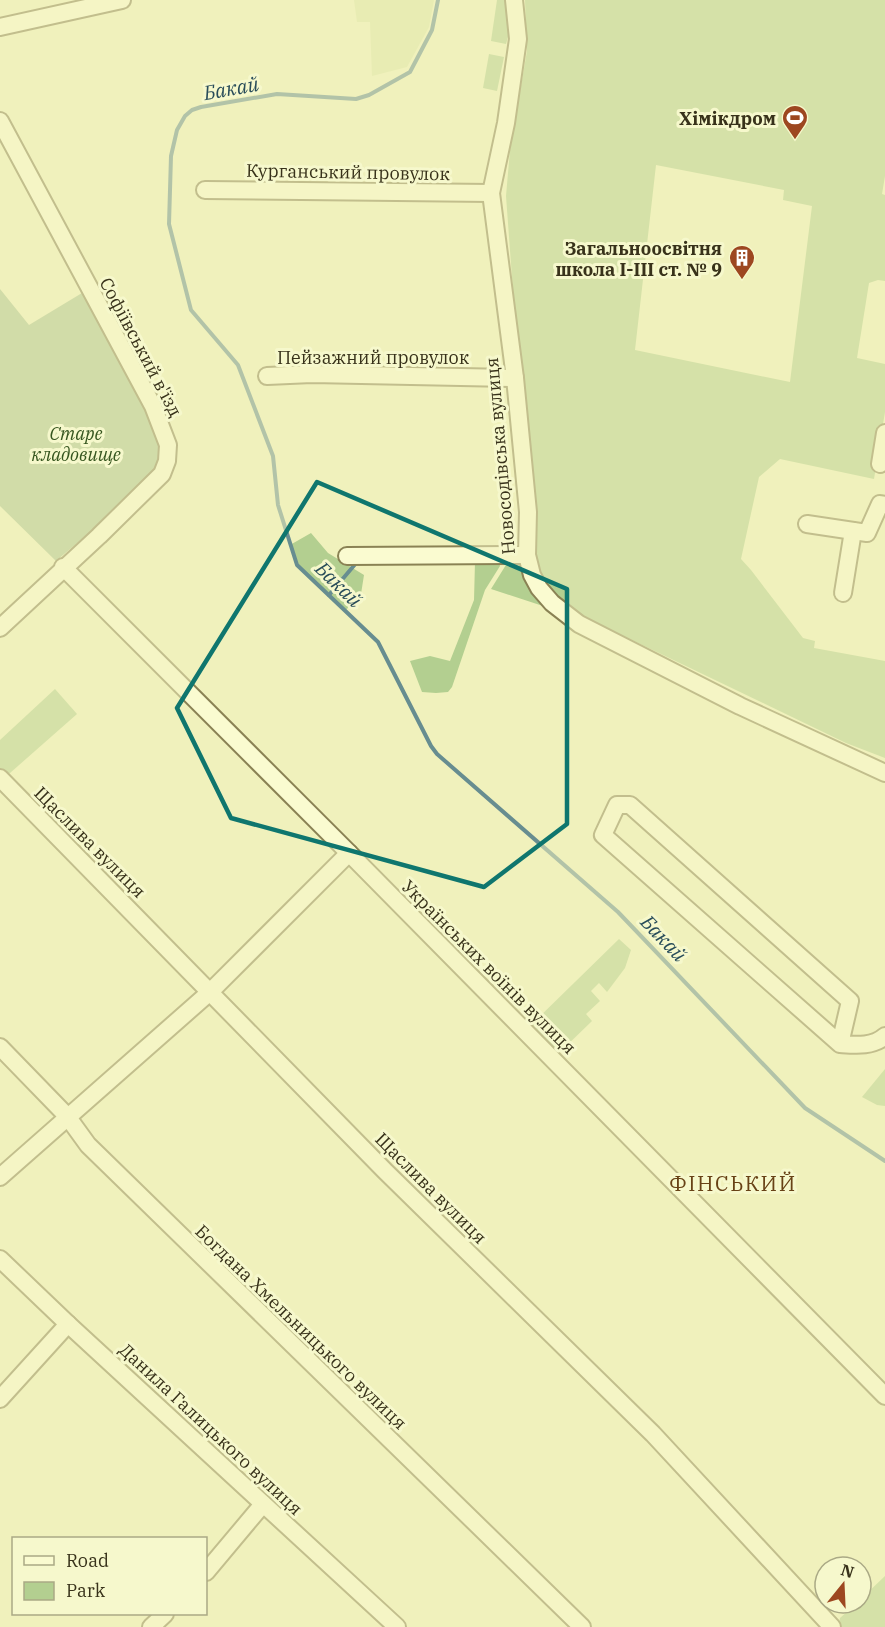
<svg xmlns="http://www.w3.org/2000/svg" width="885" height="1627" font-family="'IBM Plex Serif',serif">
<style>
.farmland{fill:#dde7a9}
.green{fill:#b3cf90;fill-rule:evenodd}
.cemetery{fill:#acc390}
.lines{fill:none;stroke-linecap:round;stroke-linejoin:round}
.stream{stroke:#678d90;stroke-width:4}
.minor-casing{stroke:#8a8254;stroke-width:20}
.minor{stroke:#fafbd0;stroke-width:16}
.marked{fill:none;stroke:#0f766e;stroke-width:4.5;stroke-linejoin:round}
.labels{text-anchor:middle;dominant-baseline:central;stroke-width:6;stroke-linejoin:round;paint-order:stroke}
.poi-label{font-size:18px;font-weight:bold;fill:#38321a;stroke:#f6f8cc;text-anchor:end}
.street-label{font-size:18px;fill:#38321a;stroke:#f6f8cc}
.park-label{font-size:18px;font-style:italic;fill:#36561f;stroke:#f6f8cc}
.water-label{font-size:20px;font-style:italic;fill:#284c59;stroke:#f6f8cc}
.quarter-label{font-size:21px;letter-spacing:1.5px;fill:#684216;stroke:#f6f8cc}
</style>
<rect width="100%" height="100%" fill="#f0f1bc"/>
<!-- farmland -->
<polygon class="farmland" points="354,0 434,0 429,27 407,67 372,76 370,22 357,22"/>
<!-- green -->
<g class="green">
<polygon points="497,0 508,0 510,30 506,44 491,41"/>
<path d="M525,0H885V176L882,194L885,195V281L878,280L869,283L857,358L885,364V412L874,479L780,459L759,477L741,559L751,570L803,638L815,641L814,648L885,661V758L846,743L611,630C587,618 559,605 545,580C539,570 536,559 532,549L506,196L510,150L527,51ZM656,165L784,190L783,200L812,206L790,382L635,350Z"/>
<polygon points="489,54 504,57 497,91 483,88"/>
<polygon points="311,533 328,553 364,575 361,594 345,611 297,565 290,545"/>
<polygon points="509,560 519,561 524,573 549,608 491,589"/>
<polygon points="475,562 499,562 500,566 485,590 452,687 448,692 436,693 422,692 410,661 430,656 450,661 474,600"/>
<polygon points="55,689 77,714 10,773 3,775 0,771 0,740"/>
<polygon points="619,939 631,950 625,968 607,992 599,983 591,991 600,1001 586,1014 592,1021 559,1053 531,1025"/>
<polygon points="885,1069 885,1106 877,1105 862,1097"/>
<polygon points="885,1576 885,1627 842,1627 839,1623 840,1618 857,1603 861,1603 861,1599"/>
</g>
<!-- cemetery -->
<polygon class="cemetery" points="0,289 29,325 82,293 160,438 163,454 151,480 56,561 0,506"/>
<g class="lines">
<!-- stream -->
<g class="stream">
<polyline points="438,0 432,30 410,72 369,95 356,99 277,94 201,107 192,110 185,116 177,130 171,156 169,224 191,310 238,365 273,456 278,505 297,565 378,642 431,746 437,754 618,912 805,1108 885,1161"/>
<polyline points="329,595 357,562"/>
</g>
<defs>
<g id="minor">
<polyline points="514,0 518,39 506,123 491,193 515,378 528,512 527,555 532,575 539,588 552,603 579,624 740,706 885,773"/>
<polyline points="0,27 122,0"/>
<polyline points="0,121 153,406 168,445 167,461 162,474 99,536 0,628"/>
<polyline points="205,190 491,193"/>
<polyline points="267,376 312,374 515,378"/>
<polyline points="880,464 885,433"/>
<polyline points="807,524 867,533 880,504 885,505"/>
<polyline points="347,556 527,555"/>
<polyline points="63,567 349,853 885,1396"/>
<polyline points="843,593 853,531"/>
<polyline points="0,778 385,1171 653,1434 832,1627"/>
<path d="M840,1044L850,1001L630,805H617L603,835L840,1044C855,1045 873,1047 885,1036"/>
<polyline points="0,1047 67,1116 88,1145 582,1627"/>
<polyline points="0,1177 210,992 349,853"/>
<polyline points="0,1259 68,1324 397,1627"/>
<polyline points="0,1399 68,1324"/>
<polyline points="206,1572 263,1504"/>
<polyline points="151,1627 165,1614"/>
</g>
</defs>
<!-- minor casing -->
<use href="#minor" class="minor-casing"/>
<!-- minor -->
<use href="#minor" class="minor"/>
</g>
<!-- marked area -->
<path d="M0 0H885V1627H0ZM317,482L567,589V824L484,887L231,818L177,708Z" fill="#f0f1bc" fill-opacity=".55" fill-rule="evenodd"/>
<path class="marked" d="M317,482L567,589V824L484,887L231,818L177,708Z"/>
<!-- icons -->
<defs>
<symbol id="stadium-pin" viewBox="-11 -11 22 30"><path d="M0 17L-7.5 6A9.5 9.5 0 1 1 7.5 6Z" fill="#9d4720" stroke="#f6f8cc"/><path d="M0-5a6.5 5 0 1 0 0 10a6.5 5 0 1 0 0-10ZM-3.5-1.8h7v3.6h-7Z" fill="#fff"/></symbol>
<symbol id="building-pin" viewBox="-11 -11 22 30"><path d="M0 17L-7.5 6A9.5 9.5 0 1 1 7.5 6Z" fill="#9d4720" stroke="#f6f8cc"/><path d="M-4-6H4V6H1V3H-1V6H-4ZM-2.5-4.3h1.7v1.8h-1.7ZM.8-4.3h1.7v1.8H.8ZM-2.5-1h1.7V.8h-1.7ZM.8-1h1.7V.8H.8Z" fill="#fff"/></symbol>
</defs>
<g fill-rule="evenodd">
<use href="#stadium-pin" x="780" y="103" width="30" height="40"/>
<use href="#building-pin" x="727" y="243" width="30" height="40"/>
</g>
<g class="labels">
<!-- poi labels -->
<g class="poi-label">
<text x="776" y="118">Хімікдром</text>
<text x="722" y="248">Загальноосвітня<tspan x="722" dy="21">школа І-ІІІ ст. № 9</tspan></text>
</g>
<!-- street labels -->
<g class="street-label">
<text transform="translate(348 172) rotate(1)">Курганський провулок</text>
<text transform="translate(141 347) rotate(62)">Софіївський в'їзд</text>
<text x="373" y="357">Пейзажний провулок</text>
<text transform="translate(500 456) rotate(-95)">Новосодівська вулиця</text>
<text transform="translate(90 842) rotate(45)">Щаслива вулиця</text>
<text transform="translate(489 967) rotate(45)">Українських воїнів вулиця</text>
<text transform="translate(431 1188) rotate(45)">Щаслива вулиця</text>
<text transform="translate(301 1327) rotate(44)">Богдана Хмельницького вулиця</text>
<text transform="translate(211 1429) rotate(43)">Данила Галицького вулиця</text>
</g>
<!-- park labels -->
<g class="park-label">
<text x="76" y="433">Старе<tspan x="76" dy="21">кладовище</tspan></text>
</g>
<!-- water labels -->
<g class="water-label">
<text transform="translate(231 88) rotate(-10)">Бакай</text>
<text transform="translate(339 584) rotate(44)">Бакай</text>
<text transform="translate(664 938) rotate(46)">Бакай</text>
</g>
<!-- quarter labels -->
<g class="quarter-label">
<text x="733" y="1183">ФІНСЬКИЙ</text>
</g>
</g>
<!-- legend -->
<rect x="12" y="1537" width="195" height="78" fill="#f6f8cc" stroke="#aaa985" stroke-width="1.5"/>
<rect x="24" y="1556" width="30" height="9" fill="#fafbd0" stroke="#aaa985" stroke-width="1.5"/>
<text x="66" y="1567" font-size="18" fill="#38321a">Road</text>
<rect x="24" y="1582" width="30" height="18" fill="#b3cf90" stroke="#aaa985" stroke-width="1.5"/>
<text x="66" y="1597" font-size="18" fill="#38321a">Park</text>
<!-- north arrow -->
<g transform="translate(843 1585) rotate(18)"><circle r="28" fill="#f6f8cc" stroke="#aaa985" stroke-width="1.5"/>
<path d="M0-4.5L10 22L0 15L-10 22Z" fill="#9d4720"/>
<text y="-9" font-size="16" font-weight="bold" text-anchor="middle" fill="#38321a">N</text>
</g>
</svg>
